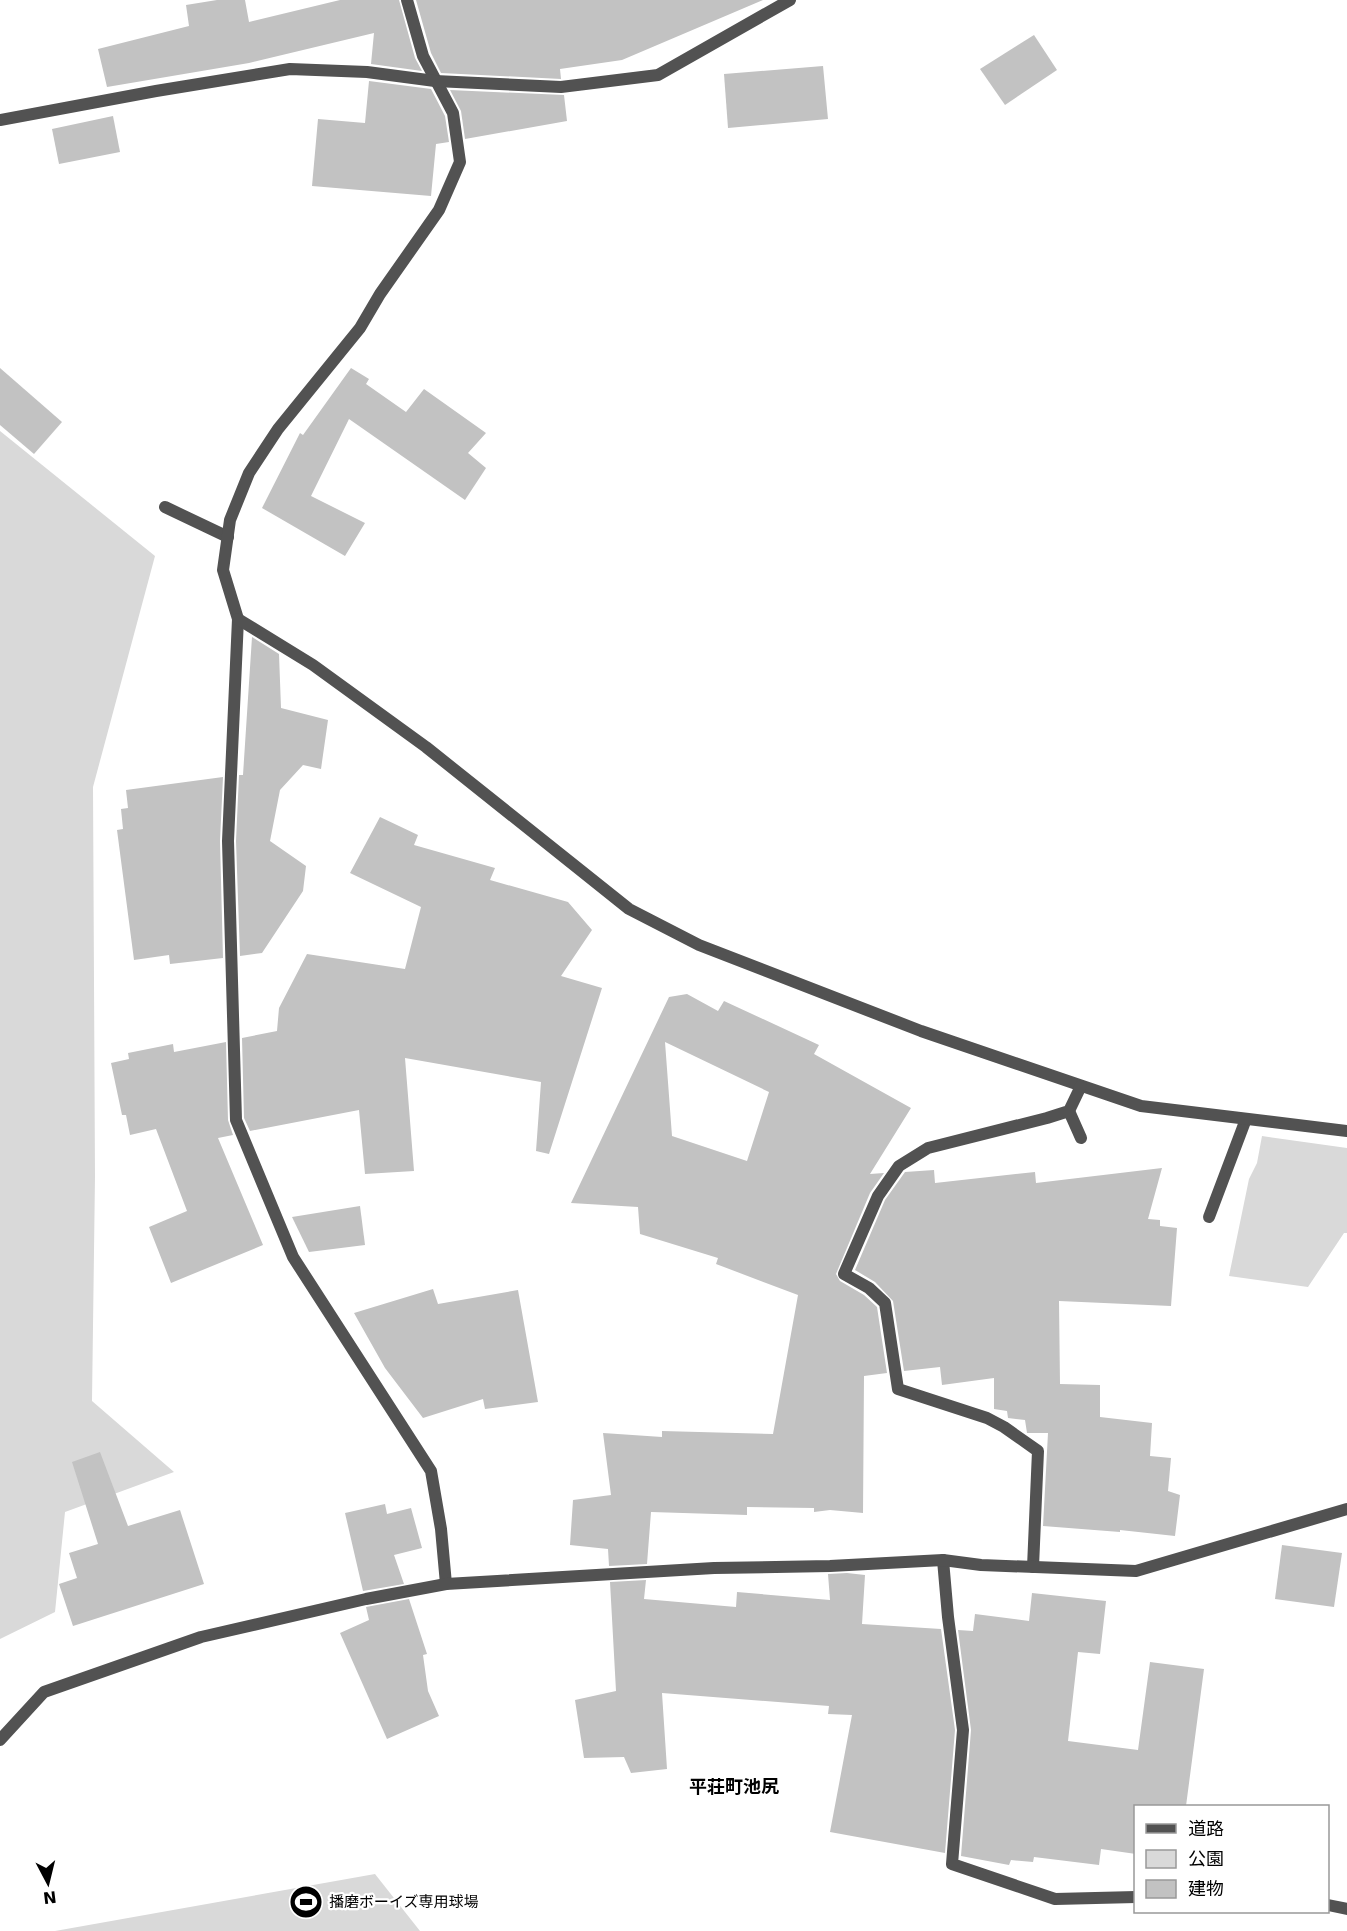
<svg xmlns="http://www.w3.org/2000/svg" width="1347" height="1931" font-family="'DejaVu Sans','Noto Sans JP',sans-serif">
<style>
.green{fill:#d9d9d9}
.building{fill:#c2c2c2;fill-rule:evenodd}
.lines{fill:none;stroke-linecap:round;stroke-linejoin:round}
.service{stroke:#525252;stroke-width:12}
.minor{stroke:#525252;stroke-width:12}
.labels{text-anchor:middle;dominant-baseline:central;stroke-width:4.5;stroke-linejoin:round;paint-order:stroke}
.poi-label{font-size:15px;fill:#000;stroke:#fff;text-anchor:start}
.quarter-label{font-size:18px;font-weight:bold;fill:#000;stroke:#fff}
</style>
<rect width="100%" height="100%" fill="#fff"/>
<!-- green -->
<g class="green">
<polygon points="0,431 155,556 93,787 95,1176 92,1401 174,1472 65,1512 55,1612 0,1639"/>
<polygon points="1262,1136 1347,1148 1347,1233 1344,1233 1308,1287 1229,1276 1249,1179 1257,1163"/>
<polygon points="375,1874 420,1931 55,1931"/>
</g>
<!-- building -->
<g class="building">
<polygon points="217,0 245,0 249,22 340,0 399,0 415,58 422,71 371,64 374,33 249,63 107,87 98,49 189,26 186,5"/>
<polygon points="416,0 763,0 622,60 560,69 561,79 441,73 431,53"/>
<polygon points="1034,35 1057,70 1005,105 980,69"/>
<polygon points="823,66 828,119 728,128 724,74"/>
<polygon points="369,81 431,89 445,116 449,142 436,144 431,196 312,186 318,119 365,123"/>
<polygon points="450,90 564,95 567,121 465,139 461,111"/>
<polygon points="113,116 120,152 59,164 52,129"/>
<polygon points="0,368 62,422 34,454 0,425"/>
<polygon points="351,368 369,379 366,384 406,412 424,389 486,433 468,453 486,468 465,500 349,419 311,496 365,523 345,556 262,508 300,433 303,435"/>
<polygon points="252,637 279,654 281,708 328,720 321,769 303,765 280,790 270,841 306,866 303,891 262,953 240,956 236,841 239,775 243,775"/>
<polygon points="223,777 220,841 223,958 170,964 169,955 134,960 117,830 123,829 121,809 128,808 126,790"/>
<polygon points="380,817 418,835 414,845 495,868 490,880 568,902 592,930 561,976 602,988 549,1154 536,1151 541,1082 405,1058 414,1171 365,1174 359,1110 250,1131 244,1118 242,1038 277,1031 279,1008 307,954 405,969 421,907 350,873"/>
<path d="M687,994L718,1011L724,1001L819,1045L814,1054L911,1108L870,1174L884,1173L870,1193L836,1274L840,1281L864,1295L877,1307L887,1373L864,1376L863,1513L830,1510L814,1512V1508L747,1507V1515L651,1512L647,1564L609,1566L608,1549L570,1545L573,1500L611,1495L603,1433L662,1437V1431L773,1434L798,1295L716,1264L718,1258L640,1234L638,1207L571,1203L669,997ZM665,1042L769,1092L747,1161L672,1136Z"/>
<polygon points="226,1042 228,1120 233,1135 218,1138 263,1245 171,1283 149,1227 187,1211 156,1129 130,1135 126,1115 122,1115 111,1063 129,1059 128,1053 173,1044 174,1052"/>
<polygon points="1162,1168 1148,1219 1160,1220 1160,1226 1177,1228 1171,1306 1059,1301 1060,1384 1100,1385 1100,1417 1152,1423 1150,1456 1171,1458 1168,1491 1180,1495 1175,1536 1120,1530 1120,1532 1043,1526 1048,1433 1027,1433 1025,1420 1008,1418 1007,1411 994,1409 994,1378 942,1385 940,1367 904,1371 893,1301 875,1282 855,1270 885,1200 905,1172 934,1170 935,1183 1035,1172 1036,1183"/>
<polygon points="360,1206 365,1245 309,1252 292,1217"/>
<polygon points="433,1289 438,1304 518,1290 538,1402 485,1409 483,1399 423,1418 385,1368 354,1313"/>
<polygon points="100,1452 128,1526 180,1510 204,1584 73,1626 59,1584 77,1578 69,1553 98,1544 72,1462"/>
<polygon points="385,1504 387,1514 411,1508 422,1548 394,1555 404,1584 363,1591 345,1513"/>
<polygon points="1282,1545 1342,1553 1334,1607 1275,1599"/>
<polygon points="847,1573 865,1575 862,1624 941,1629 955,1730 945,1853 830,1832 852,1715 828,1714 829,1706 662,1693 667,1769 631,1773 624,1757 584,1758 575,1700 616,1691 610,1582 646,1580 644,1599 736,1607 737,1592 830,1600 828,1574"/>
<polygon points="1032,1593 1106,1601 1100,1654 1078,1652 1068,1741 1138,1750 1150,1662 1204,1669 1186,1806 1136,1806 1136,1854 1101,1849 1099,1865 1034,1857 1033,1862 1011,1860 1009,1865 961,1856 971,1730 958,1630 973,1631 975,1614 1029,1621"/>
<polygon points="409,1599 427,1654 423,1655 428,1691 439,1716 387,1739 340,1633 369,1620 366,1607"/>
</g>
<g class="lines">
<!-- service -->
<g class="service">
<polyline points="165,507 228,537"/>
<polyline points="1069,1111 1081,1138"/>
<polyline points="1209,1217 1246,1119"/>
</g>
<!-- minor -->
<g class="minor">
<polyline points="407,0 423,56 453,113 460,162 439,210 380,294 360,328 278,429 249,473 230,520 223,570 238,619 228,841 236,1120 293,1257 431,1471 441,1529 446,1584"/>
<polyline points="0,120 156,91 290,69 367,72 435,81 561,87 658,75 790,0"/>
<polyline points="238,619 313,665 426,747 629,909 699,945 921,1031 1141,1106 1347,1131"/>
<polyline points="943,1560 948,1617 963,1730 952,1864 1055,1899 1136,1897"/>
<polyline points="1033,1567 1038,1451 1004,1427 987,1418 898,1389 885,1303 869,1288 844,1274 878,1196 899,1166 928,1148 1047,1118 1069,1111 1081,1086"/>
<polyline points="0,1740 44,1692 201,1637 366,1599 446,1584 714,1568 830,1566 943,1560 981,1565 1136,1571 1347,1509"/>
<polyline points="1328,1905 1347,1909"/>
</g>
</g>
<!-- icons -->
<defs>
<symbol id="stadium-disc" viewBox="-11 -11 22 22"><circle r="9.5" fill="#000" stroke="#fff"/><path d="M0-5a6.5 5 0 1 0 0 10a6.5 5 0 1 0 0-10ZM-3.5-1.8h7v3.6h-7Z" fill="#fff"/></symbol>
</defs>
<g fill-rule="evenodd">
<use href="#stadium-disc" x="287" y="1883" width="38" height="38"/>
</g>
<g class="labels">
<!-- poi labels -->
<g class="poi-label">
<text x="329" y="1902">播磨ボーイズ専用球場</text>
</g>
<!-- quarter labels -->
<g class="quarter-label">
<text x="734" y="1786">平荘町池尻</text>
</g>
</g>
<!-- legend -->
<rect x="1134" y="1805" width="195" height="108" fill="#ffffff" stroke="#999999" stroke-width="1.5"/>
<rect x="1146" y="1824" width="30" height="9" fill="#525252" stroke="#999999" stroke-width="1.5"/>
<text x="1188" y="1835" font-size="18" fill="#000000">道路</text>
<rect x="1146" y="1850" width="30" height="18" fill="#d9d9d9" stroke="#999999" stroke-width="1.5"/>
<text x="1188" y="1865" font-size="18" fill="#000000">公園</text>
<rect x="1146" y="1880" width="30" height="18" fill="#c2c2c2" stroke="#999999" stroke-width="1.5"/>
<text x="1188" y="1895" font-size="18" fill="#000000">建物</text>
<!-- north arrow -->
<g transform="translate(48 1883) rotate(173)" stroke="#ffffff" stroke-width="4.5" paint-order="stroke">
<path d="M0-4.5L10 22L0 15L-10 22Z" fill="#000000"/>
<text y="-9" font-size="16" font-weight="bold" text-anchor="middle" fill="#000000">N</text>
</g>
</svg>
